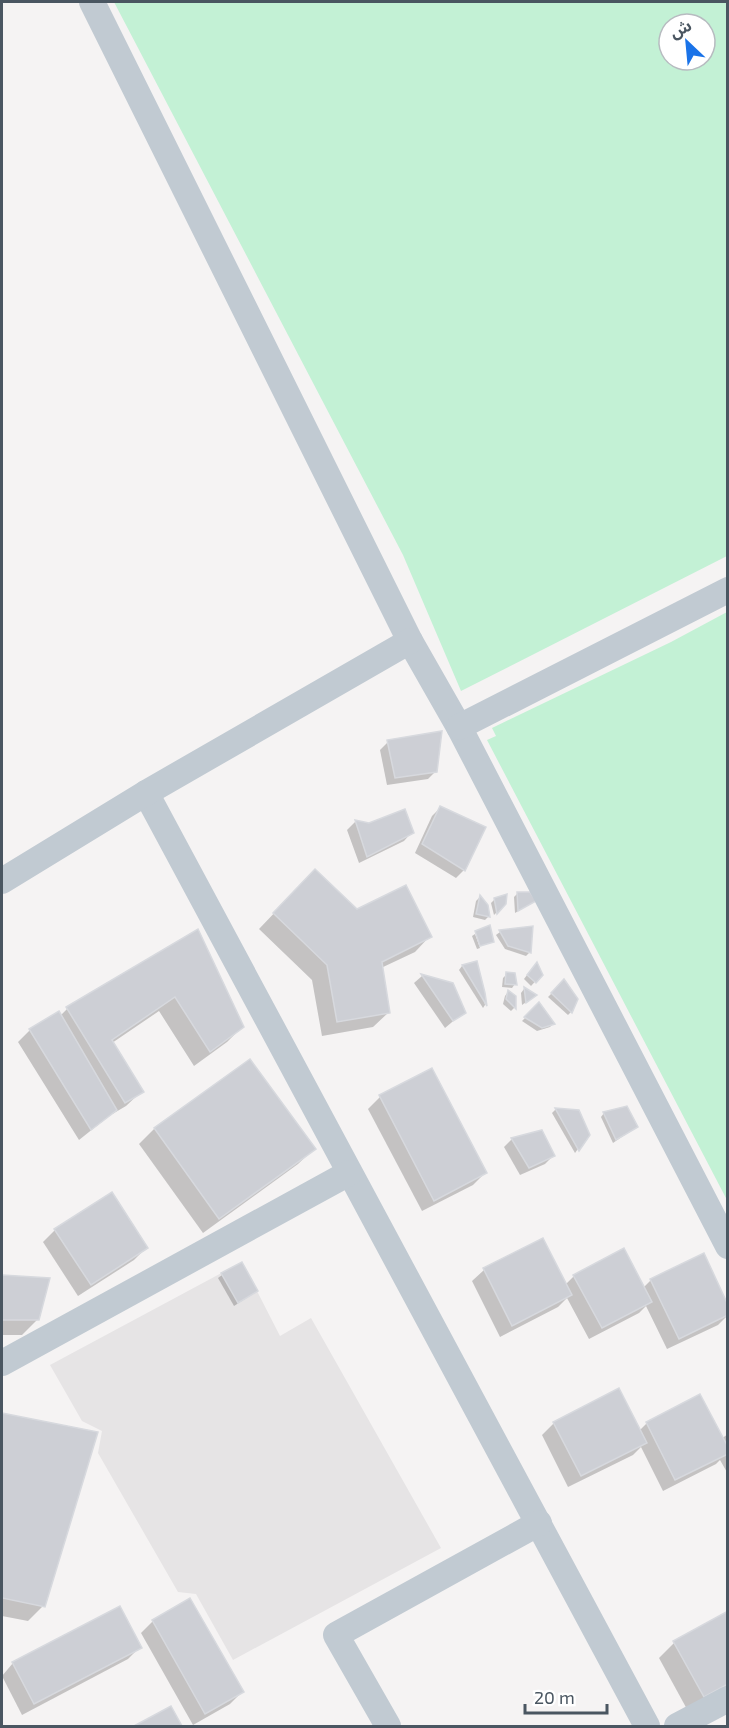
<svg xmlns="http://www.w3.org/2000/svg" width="729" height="1728" font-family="'Exo 2','Noto Sans Arabic',sans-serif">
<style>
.education{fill:#e6e4e5}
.green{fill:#c3f1d5;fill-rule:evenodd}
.shadow{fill:#0003}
.building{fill:#cdcfd5;stroke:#d7d9de;stroke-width:1.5}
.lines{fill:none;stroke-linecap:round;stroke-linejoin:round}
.street{stroke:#c1cad2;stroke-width:26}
</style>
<rect width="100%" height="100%" fill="#f5f3f3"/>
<!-- education -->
<polygon class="education" points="242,1262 280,1336 311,1318 441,1548 233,1660 196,1594 178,1592 98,1453 102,1431 82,1421 50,1365"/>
<!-- green -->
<g class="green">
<path d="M114,2H727V556L461,691L403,555ZM669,24H705V60H669Z"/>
<polygon points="727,612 727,1200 487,740 496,736 492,728 671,642"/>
</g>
<!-- shadow -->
<g class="shadow">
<polygon points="388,742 436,771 428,779 387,785 380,750"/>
<polygon points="440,808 484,828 464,870 456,878 415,853 432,816"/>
<polygon points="355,822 369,825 412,832 404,841 359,863 347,830"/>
<polygon points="300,886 357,911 430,936 415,952 381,968 389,1012 373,1027 322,1036 312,980 259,929"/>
<polygon points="518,893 530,904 515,913 514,897"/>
<polygon points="480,897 488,917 485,920 473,917 476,901"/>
<polygon points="495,899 505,904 494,915 491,903"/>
<polygon points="531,927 529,953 526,956 505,949 496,935 500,932"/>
<polygon points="197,931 242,1027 227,1042 194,1066 159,1011 112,1043 142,1091 126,1106 109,1116 79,1140 18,1042 30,1030 60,1016 67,1009"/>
<polygon points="475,934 480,948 477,949 472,936"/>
<polygon points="476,963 485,1005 483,1008 459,970 462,966"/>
<polygon points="533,967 541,975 531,986 524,979"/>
<polygon points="507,974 515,984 512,988 502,987 503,978"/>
<polygon points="422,976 452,985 464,1012 445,1028 414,983"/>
<polygon points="564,981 571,1012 568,1015 548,997"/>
<polygon points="524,989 532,998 522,1005 521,993"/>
<polygon points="508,992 515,997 514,1008 511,1011 503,1004 505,996"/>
<polygon points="539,1004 553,1024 550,1027 537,1031 522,1021"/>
<polygon points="249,1061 314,1149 298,1164 203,1233 139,1144 154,1129"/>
<polygon points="380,1097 485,1173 473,1185 422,1211 368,1109"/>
<polygon points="555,1110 578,1111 588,1135 575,1153 552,1113"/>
<polygon points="604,1113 636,1127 613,1143 601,1117"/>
<polygon points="512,1139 553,1156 545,1164 520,1175 504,1147"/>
<polygon points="55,1230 146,1248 134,1260 78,1296 43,1242"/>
<polygon points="484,1270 565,1285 574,1276 643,1288 651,1280 728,1315 718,1325 667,1349 646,1306 639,1313 589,1339 567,1298 558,1307 500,1337 472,1281"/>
<polygon points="222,1275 257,1291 234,1306 218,1278"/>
<polygon points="2,1277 48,1279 37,1320 22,1335 2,1335"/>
<polygon points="2,1414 96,1433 43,1606 28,1621 2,1616"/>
<polygon points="554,1423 639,1431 647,1423 721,1439 728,1434 728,1474 720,1460 716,1464 663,1491 641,1447 633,1455 568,1487 542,1435"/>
<polygon points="189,1600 242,1692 230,1704 193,1725 141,1633 153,1621"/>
<polygon points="728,1613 728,1689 688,1711 659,1658 674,1643"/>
<polygon points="140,1647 128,1659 22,1715 2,1676 13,1663"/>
<polygon points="171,1708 181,1726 137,1726"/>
</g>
<!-- building -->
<g class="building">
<polygon points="442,731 437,772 395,778 387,740"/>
<polygon points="440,806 486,827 465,871 422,844"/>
<polygon points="405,809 414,833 367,857 355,820 369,823"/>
<polygon points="315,869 357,909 406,885 432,937 382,962 390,1013 337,1022 327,965 273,913"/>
<polygon points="517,892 530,892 536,901 518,911"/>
<polygon points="507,894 506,904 497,914 494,898"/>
<polygon points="480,895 488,905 490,917 476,914"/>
<polygon points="490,925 494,942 480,946 475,931"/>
<polygon points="533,926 531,953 508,946 499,930"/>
<polygon points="198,929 244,1027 210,1052 175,997 112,1040 144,1092 125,1103 66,1007"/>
<polygon points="477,961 485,993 487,1006 462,965"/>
<polygon points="537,962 543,975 536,983 527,975"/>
<polygon points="506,972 515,973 517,985 505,984"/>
<polygon points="421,974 453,983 466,1013 453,1021"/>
<polygon points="564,979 578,999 572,1013 551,993"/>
<polygon points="524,987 537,995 526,1003"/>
<polygon points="508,990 516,996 516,1009 506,999"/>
<polygon points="539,1002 555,1024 542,1028 524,1017"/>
<polygon points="59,1011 117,1110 91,1130 29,1029"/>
<polygon points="250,1059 316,1149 219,1219 154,1128"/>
<polygon points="432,1068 487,1173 434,1201 379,1095"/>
<polygon points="627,1106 638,1127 616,1140 603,1112"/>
<polygon points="555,1108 579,1110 590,1135 579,1151"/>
<polygon points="542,1130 555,1156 529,1168 511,1138"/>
<polygon points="112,1192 148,1248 91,1285 54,1229"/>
<polygon points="543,1238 572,1295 512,1326 483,1268"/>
<polygon points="624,1248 652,1302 602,1328 573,1275"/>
<polygon points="704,1253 728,1305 728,1315 679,1339 650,1279"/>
<polygon points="242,1262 258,1291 238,1303 221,1273"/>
<polygon points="2,1275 50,1278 39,1320 2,1320"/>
<polygon points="619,1388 647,1443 581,1476 553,1422"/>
<polygon points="700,1394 728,1447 728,1454 675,1480 646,1422"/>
<polygon points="2,1413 98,1432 45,1607 2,1598"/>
<polygon points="190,1598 244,1692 205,1714 152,1620"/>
<polygon points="120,1606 142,1648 34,1704 12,1662"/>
<polygon points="728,1611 728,1684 704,1697 673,1641"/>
<polygon points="171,1706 182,1726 134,1726"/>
</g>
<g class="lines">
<!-- street -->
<g class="street">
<polyline points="92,2 410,641 459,727 728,1246"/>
<polyline points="459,727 728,590"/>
<polyline points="146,793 647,1726"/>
<polyline points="2,881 146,793 410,641"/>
<polyline points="2,1363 349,1173"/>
<polyline points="388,1726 336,1635 539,1523"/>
<polyline points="677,1726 728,1699"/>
</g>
</g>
<!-- border -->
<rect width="729" height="1728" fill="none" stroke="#4a5661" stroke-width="6"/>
<!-- north arrow -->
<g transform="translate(687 42) rotate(334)"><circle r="28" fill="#ffffff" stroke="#b7bbc0" stroke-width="1.5"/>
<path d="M0-4.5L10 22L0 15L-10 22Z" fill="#1a73e8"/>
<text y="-9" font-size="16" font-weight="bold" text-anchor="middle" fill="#4a5661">ش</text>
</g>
<!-- scale -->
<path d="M525 1704v9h82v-9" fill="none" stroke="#4a5661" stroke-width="3"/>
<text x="534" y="1704" font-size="18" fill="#4a5661" stroke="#ffffff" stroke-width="4.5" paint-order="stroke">20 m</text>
</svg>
